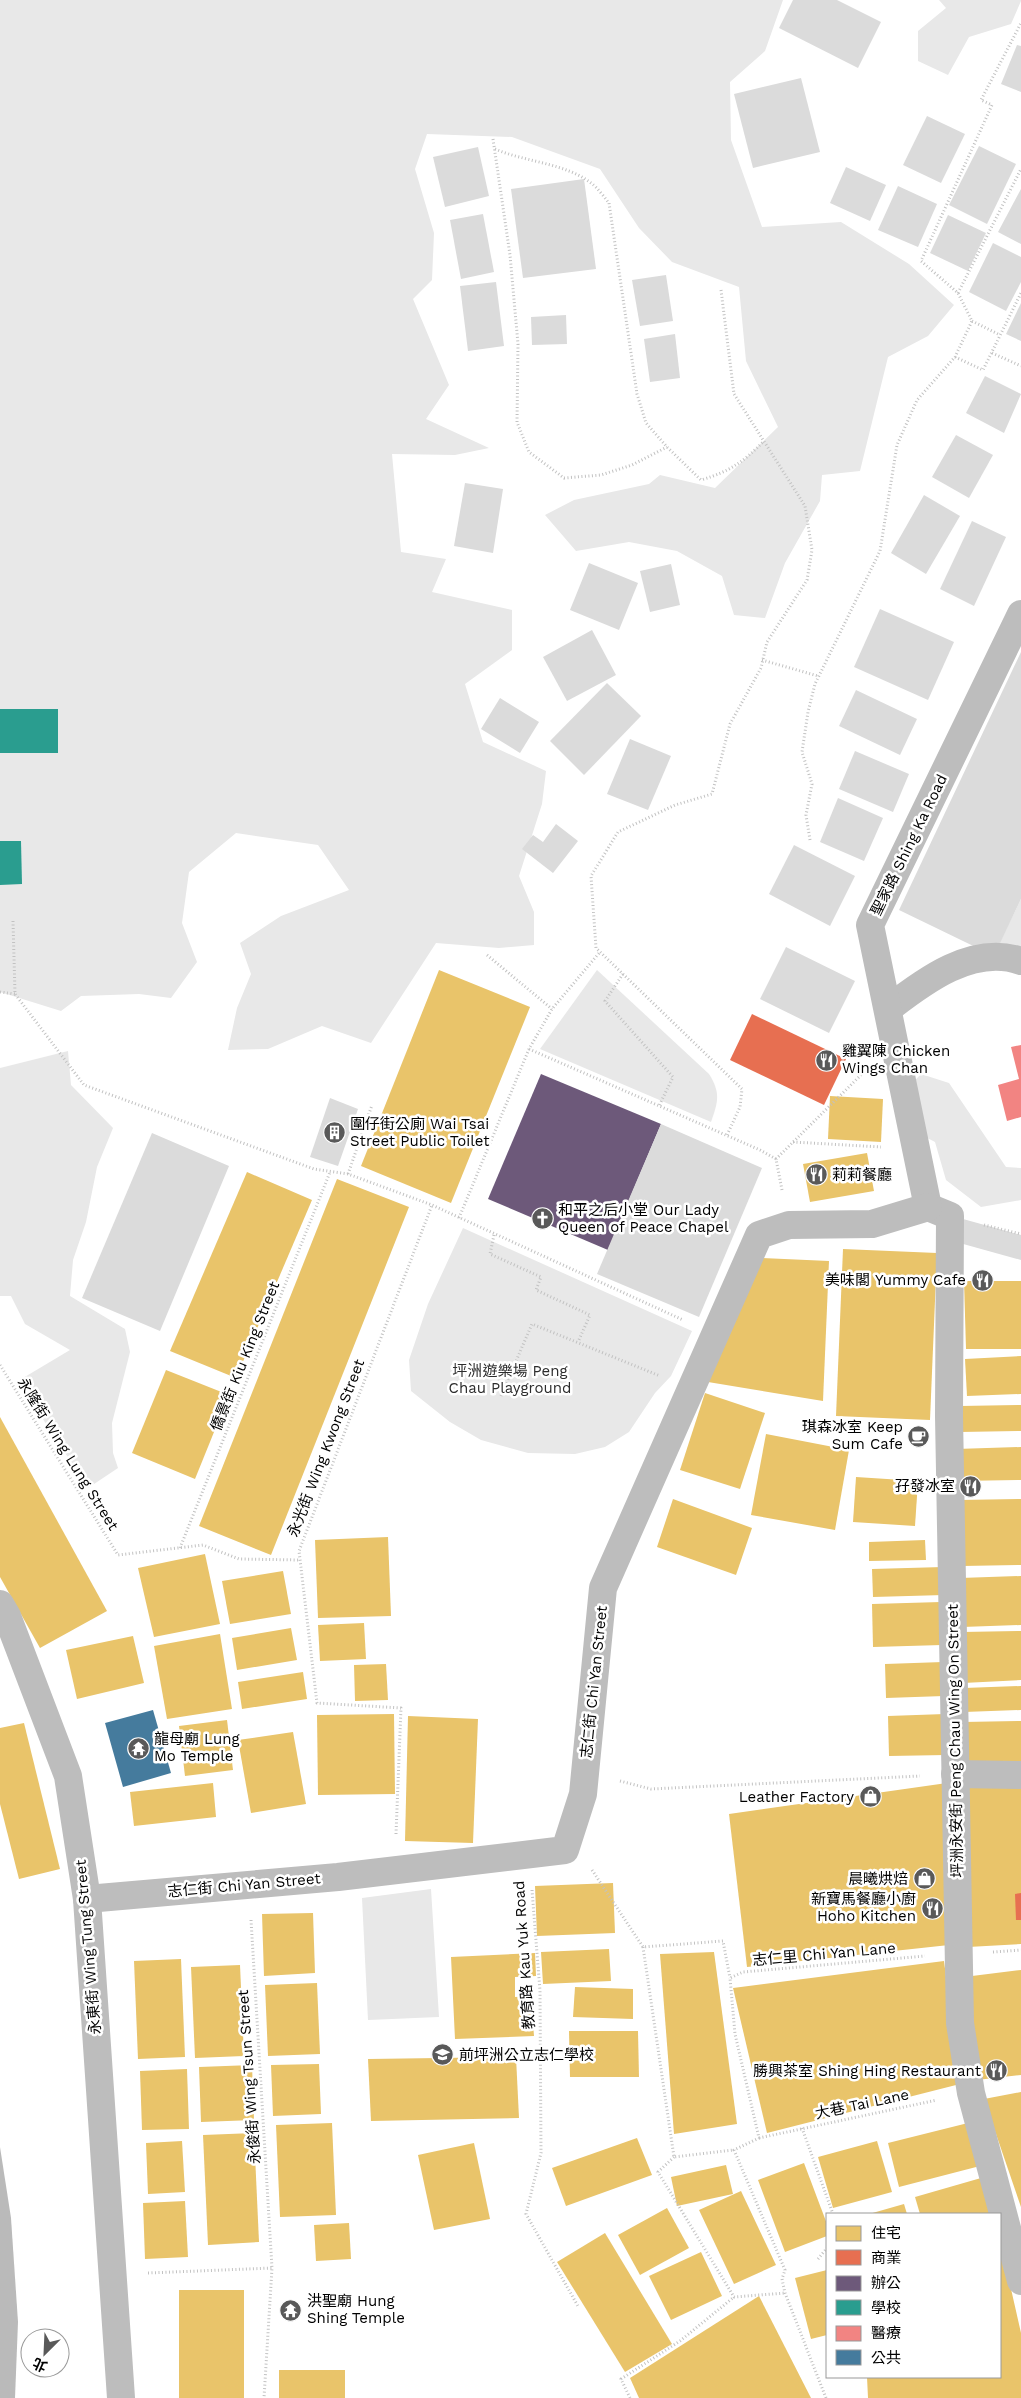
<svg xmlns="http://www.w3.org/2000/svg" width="1021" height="2398" font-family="'Work Sans','Noto Sans TC',sans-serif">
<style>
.green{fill:#e8e8e8}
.water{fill:#bababa}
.homes{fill:#e9c46a}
.shops{fill:#e76f51}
.offices{fill:#6d597a}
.schools{fill:#2a9d8f}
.health{fill:#f28482}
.public{fill:#457b9d}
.building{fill:#dbdbdb}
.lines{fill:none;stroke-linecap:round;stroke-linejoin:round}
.path{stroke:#c2c2c2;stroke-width:3;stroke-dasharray:1 2.5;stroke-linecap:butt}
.minor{stroke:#bdbdbd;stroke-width:28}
.labels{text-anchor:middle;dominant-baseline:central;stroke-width:5;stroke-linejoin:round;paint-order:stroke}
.street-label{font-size:15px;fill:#000;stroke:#fff}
.poi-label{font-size:15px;fill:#000;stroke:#fff;text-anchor:start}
.park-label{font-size:15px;fill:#2c2c2c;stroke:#fff}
</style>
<rect width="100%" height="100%" fill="#fff"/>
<!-- green -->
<g class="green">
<polygon points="0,0 783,0 765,51 730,82 731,140 762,227 841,222 909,264 954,305 928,336 888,357 860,471 822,475 820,501 785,563 765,618 734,615 722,576 677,551 629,542 576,551 545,515 574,500 649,484 660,475 715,488 778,427 746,361 739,287 672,262 639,228 600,169 512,137 427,134 415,169 434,233 432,280 413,299 449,385 426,419 489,448 455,455 392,454 401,552 446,559 432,592 512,610 512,650 465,684 483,742 546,771 542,804 519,876 534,912 534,945 499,948 436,943 371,1043 322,1026 268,1049 228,1050 237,1008 251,974 240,943 281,916 349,890 318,845 236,833 189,872 182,923 197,962 171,998 139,994 81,996 61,1011 0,992"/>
<polygon points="939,0 1021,0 1021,1 1011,24 969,37 948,75 918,61 918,31 946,8"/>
<polygon points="1021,899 1021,952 999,944"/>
<path d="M597,970L709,1074C721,1093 718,1102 711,1122L540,1049Z"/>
<polygon points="68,1051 71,1085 113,1128 97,1167 86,1222 73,1260 70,1296 125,1329 130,1352 112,1423 113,1453 118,1468 88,1488 18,1381 70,1350 25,1324 11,1296 0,1296 0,1068"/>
<polygon points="921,1074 949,1083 1006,1167 1021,1168 1021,1200 981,1207 946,1180 935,1142 912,1130 901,1095"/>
<polygon points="463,1228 692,1331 671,1376 655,1393 629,1432 605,1447 575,1454 528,1453 481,1440 450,1422 411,1391 409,1360 428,1304"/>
<polygon points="431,1889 439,2017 368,2020 362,1898"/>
</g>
<!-- water -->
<polygon class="water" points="0,2147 11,2218 18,2322 15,2398 0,2398"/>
<!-- homes -->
<g class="homes">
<polygon points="439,970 530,1007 451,1203 361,1166"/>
<polygon points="830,1096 883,1099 881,1142 828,1139"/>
<polygon points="867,1153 874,1191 810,1202 803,1164"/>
<polygon points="247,1172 312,1200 236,1378 170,1351"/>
<polygon points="337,1179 409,1207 271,1555 199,1526"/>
<polygon points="843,1249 937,1253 930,1420 836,1416"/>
<polygon points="762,1258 829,1261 823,1401 708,1382"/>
<polygon points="964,1281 1021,1281 1021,1349 966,1349"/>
<polygon points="1021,1356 1021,1394 967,1396 965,1359"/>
<polygon points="166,1370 229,1395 195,1479 132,1453"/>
<polygon points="705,1393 765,1413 740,1489 680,1470"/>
<polygon points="1021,1405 1021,1431 960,1432 960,1406"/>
<polygon points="0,1417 107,1611 40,1648 0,1577"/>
<polygon points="766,1434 849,1450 835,1530 751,1515"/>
<polygon points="1021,1447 1021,1480 958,1481 956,1449"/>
<polygon points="856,1477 918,1481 915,1526 853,1522"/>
<polygon points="673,1499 752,1528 736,1575 657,1547"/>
<polygon points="1021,1499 1021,1565 962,1566 960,1500"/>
<polygon points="388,1537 391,1616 318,1618 315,1540"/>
<polygon points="925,1540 926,1560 869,1561 869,1542"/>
<polygon points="205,1554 220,1624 154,1637 138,1568"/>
<polygon points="943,1567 944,1595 873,1597 872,1569"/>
<polygon points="283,1571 291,1614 230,1624 222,1581"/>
<polygon points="1021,1576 1021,1625 962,1627 960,1578"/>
<polygon points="941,1602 942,1645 873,1647 872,1604"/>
<polygon points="364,1623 366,1659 320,1661 318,1625"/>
<polygon points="291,1628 297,1660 237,1670 232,1638"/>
<polygon points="1021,1631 1021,1680 963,1683 962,1632"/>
<polygon points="220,1634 232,1709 167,1719 154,1646"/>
<polygon points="133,1636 144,1683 77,1699 66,1650"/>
<polygon points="943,1662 944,1696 886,1698 885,1664"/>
<polygon points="386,1664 388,1700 355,1701 354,1665"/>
<polygon points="303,1672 307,1699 242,1709 238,1682"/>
<polygon points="1021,1686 1021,1710 964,1712 964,1688"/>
<polygon points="394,1714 395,1794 318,1795 317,1715"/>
<polygon points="945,1714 946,1755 889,1756 888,1716"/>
<polygon points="408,1716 478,1719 473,1843 405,1841"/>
<polygon points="227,1720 233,1770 185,1776 179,1726"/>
<polygon points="1021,1721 1021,1765 964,1766 963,1722"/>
<polygon points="24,1723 60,1869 19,1879 0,1804 0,1728"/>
<polygon points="293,1732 306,1804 251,1813 238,1740"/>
<polygon points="213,1783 216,1817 134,1826 130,1792"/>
<polygon points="947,1783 949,1945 747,1967 729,1814"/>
<polygon points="1021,1785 1021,1944 968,1947 965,1786"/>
<polygon points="613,1883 615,1933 537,1936 535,1886"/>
<polygon points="313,1913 315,1973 264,1976 262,1914"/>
<polygon points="609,1949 611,1981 543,1984 541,1952"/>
<polygon points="714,1952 737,2124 674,2134 660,1954"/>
<polygon points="535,1953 536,1976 515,1977 515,1997 531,1996 534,2036 455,2039 451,1957"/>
<polygon points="181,1959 185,2057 138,2059 134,1961"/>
<polygon points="944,1961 960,2084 767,2133 733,1988"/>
<polygon points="240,1965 244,2056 195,2058 191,1967"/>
<polygon points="1021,1970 1021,2075 977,2080 964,1977"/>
<polygon points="317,1983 320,2054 268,2056 265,1985"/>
<polygon points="575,1987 633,1989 633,2019 573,2017"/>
<polygon points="569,2031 638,2031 639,2077 570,2077"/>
<polygon points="516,2057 519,2118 371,2121 368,2059"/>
<polygon points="319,2064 321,2114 273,2116 271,2065"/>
<polygon points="252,2065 254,2120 201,2122 199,2067"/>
<polygon points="187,2069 189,2129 142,2130 140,2071"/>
<polygon points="1021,2092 1021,2207 984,2099"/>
<polygon points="332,2123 336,2215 280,2217 276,2125"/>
<polygon points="968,2123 980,2166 899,2187 888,2143"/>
<polygon points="254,2133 259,2242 208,2245 203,2135"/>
<polygon points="637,2138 652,2175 566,2206 552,2168"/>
<polygon points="182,2141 185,2192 148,2194 146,2143"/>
<polygon points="877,2141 892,2192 833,2208 818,2157"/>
<polygon points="474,2143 490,2219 434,2230 418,2155"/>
<polygon points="804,2163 827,2224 827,2236 785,2252 758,2180"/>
<polygon points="726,2165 733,2194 677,2206 671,2177"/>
<polygon points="981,2178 992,2214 920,2214 915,2197"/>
<polygon points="741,2191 776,2265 734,2284 699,2210"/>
<polygon points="185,2201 188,2257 145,2259 143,2203"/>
<polygon points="904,2204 907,2214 869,2214"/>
<polygon points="667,2208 689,2248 640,2275 618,2235"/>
<polygon points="349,2223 351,2259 316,2261 314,2225"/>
<polygon points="605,2233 672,2344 625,2372 557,2262"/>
<polygon points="701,2252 722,2296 671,2320 649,2276"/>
<polygon points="1004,2258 1021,2333 1021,2398 868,2398 867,2377 1000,2377 1000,2259"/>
<polygon points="827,2270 827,2335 811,2339 795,2278"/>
<rect x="179" y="2290" width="65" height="108"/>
<polygon points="759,2296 811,2398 639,2398 630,2378"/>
<rect x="279" y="2370" width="66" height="28"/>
</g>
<!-- shops -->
<g class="shops">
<polygon points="752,1014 846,1059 824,1105 730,1060"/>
<polygon points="1021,1893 1021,1920 1016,1920 1015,1894"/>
</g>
<!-- offices -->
<polygon class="offices" points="541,1074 661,1124 608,1250 488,1199"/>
<!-- schools -->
<g class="schools">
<rect x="0" y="709" width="58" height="44"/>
<polygon points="0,841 21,841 22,884 0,885"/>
</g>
<!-- health -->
<polygon class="health" points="1021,1045 1021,1117 1007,1121 998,1085 1019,1079 1011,1047"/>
<!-- public -->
<polygon class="public" points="153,1710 171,1773 123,1787 105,1723"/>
<!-- building -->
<g class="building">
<polygon points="793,0 837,0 881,22 858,68 779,28"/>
<polygon points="1017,45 1021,46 1021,92 1001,84"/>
<polygon points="801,78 820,152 753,168 734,94"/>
<polygon points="927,116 965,134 941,183 903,165"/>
<polygon points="979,146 1016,164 987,224 949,205"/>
<polygon points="478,147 489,196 445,207 433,157"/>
<polygon points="846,167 886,185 870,221 830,203"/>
<polygon points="584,179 596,269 523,278 511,189"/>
<polygon points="898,186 937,204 918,247 878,230"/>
<polygon points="1021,189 1021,244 998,232"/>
<polygon points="483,214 494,272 461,279 450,220"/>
<polygon points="948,215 986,233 968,271 930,253"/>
<polygon points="993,243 1021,257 1021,282 1006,311 969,292"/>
<polygon points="666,275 673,321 640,326 632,280"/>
<polygon points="496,282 504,346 468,351 460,286"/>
<polygon points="1021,303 1021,341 1006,334"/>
<polygon points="566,315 567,344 532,345 531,317"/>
<polygon points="675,334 680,378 650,382 644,339"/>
<polygon points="985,376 1021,394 1004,433 966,413"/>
<polygon points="956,435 993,455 969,498 932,477"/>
<polygon points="465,483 503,489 493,553 454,546"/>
<polygon points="924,495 960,516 926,574 891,553"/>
<polygon points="972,521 1006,537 974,606 940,589"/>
<polygon points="589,563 638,583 619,630 570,610"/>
<polygon points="671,564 680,605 650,612 640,571"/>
<polygon points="880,609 954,642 928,700 854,667"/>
<polygon points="592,630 616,675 567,701 543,657"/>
<polygon points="1021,652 1021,899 994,956 899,910"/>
<polygon points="607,683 641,716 584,775 550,741"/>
<polygon points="856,690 917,719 900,755 839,726"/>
<polygon points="500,698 539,722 520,753 481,729"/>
<polygon points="630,739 671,756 648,810 607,794"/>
<polygon points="855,751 909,774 893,812 839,789"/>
<polygon points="838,798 883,818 864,861 820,842"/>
<polygon points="556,824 578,841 553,873 522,849 533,835 543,842"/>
<polygon points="794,845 855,876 830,926 769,894"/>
<polygon points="786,947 855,981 829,1033 760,999"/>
<polygon points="330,1098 358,1109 338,1166 310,1157"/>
<polygon points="661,1124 762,1168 699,1317 597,1274"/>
<polygon points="152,1133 229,1166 160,1331 82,1298"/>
<polygon points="963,1219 1021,1235 1021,1260 956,1242"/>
</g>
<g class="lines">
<!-- path -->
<g class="path">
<polyline points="493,139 510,255 518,344 517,422 529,452 564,478 601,475 632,465 667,447"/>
<path d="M495,149C525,162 565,163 591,183C598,188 604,197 609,203L637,394L646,423L667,447L701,480C731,471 743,462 764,441"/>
<polyline points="721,290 734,394 805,506 812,550 807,580 767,642 761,668 730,724 712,794 675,805 618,832 591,876 596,948 742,1089 740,1107 727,1135"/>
<polyline points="958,293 1021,169"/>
<polyline points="972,321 1000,335"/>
<polyline points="992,353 1021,366"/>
<polyline points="955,357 983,370 1021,293"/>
<polyline points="762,660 818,676"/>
<polyline points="810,840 806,815 812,784 802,752 808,712 815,684 880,551 897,445 917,400 955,357 972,321 958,293 921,261 992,105 981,100 1021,23"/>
<polyline points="13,921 15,994 84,1085 314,1169 348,1174 432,1205 683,1320"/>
<polyline points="487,955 552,1009"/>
<polyline points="623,974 605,1001 673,1077 659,1106"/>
<polyline points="0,992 15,994"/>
<polyline points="529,1049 760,1150 776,1159"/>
<polyline points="793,1142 881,1147"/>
<polyline points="348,1174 372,1105"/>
<polyline points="782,1190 776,1159 865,1071"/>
<polyline points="459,1218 529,1049 552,1009 600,952"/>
<polyline points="984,1225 1021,1234"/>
<polyline points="494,1235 490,1254 541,1277 536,1290 590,1315 578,1342"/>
<polyline points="0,1365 118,1555 203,1545 239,1559 300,1560"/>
<polyline points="501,1396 532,1324 660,1376"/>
<polyline points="180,1548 330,1172"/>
<polyline points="620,1781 651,1789 920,1776"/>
<polyline points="396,1834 401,1708 317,1703 299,1551 432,1205"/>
<polyline points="592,1870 643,1947 723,1941 730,1978"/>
<polyline points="532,1890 540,1991 541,2153 526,2214 579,2308"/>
<polyline points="251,1920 272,2268 264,2398"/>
<polyline points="643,1947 674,2157 733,2150"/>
<polyline points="993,1952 1021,1950"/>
<polyline points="802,2128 833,2214"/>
<polyline points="759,2138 937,2100"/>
<polyline points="674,2157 658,2172 734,2297 785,2293"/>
<polyline points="818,2259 827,2248"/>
<polyline points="148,2273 272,2268"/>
<polyline points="630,2398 621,2379 680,2341 734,2297"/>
<polyline points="826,2398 785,2293 782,2279 785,2270 734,2150 759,2138 735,2034 730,1978 743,1972 925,1956"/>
</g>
<!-- minor -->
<g class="minor">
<path d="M888,1009C924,981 973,944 1021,961"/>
<polyline points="928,1207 950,1216 949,1416 960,2023 971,2093 1021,2281"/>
<polyline points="928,1207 870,925 1021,614"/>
<polyline points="0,1604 7,1616 68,1776 87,1899 121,2398"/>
<polyline points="955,1774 1021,1775"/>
<polyline points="87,1899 338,1877 565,1850 583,1794 603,1588 759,1235 789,1225 872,1224 928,1207"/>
</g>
</g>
<!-- icons -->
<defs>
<symbol id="restaurant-disc" viewBox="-11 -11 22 22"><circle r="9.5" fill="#595959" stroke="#fff"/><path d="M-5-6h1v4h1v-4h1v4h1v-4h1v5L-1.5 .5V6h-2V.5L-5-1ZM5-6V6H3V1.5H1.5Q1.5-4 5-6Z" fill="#fff"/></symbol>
<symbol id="building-disc" viewBox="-11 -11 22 22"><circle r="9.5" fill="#595959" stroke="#fff"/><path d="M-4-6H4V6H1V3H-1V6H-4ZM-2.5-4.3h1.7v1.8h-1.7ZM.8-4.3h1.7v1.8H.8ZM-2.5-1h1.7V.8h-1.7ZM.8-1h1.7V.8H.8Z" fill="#fff"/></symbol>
<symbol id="church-disc" viewBox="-11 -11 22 22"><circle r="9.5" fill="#595959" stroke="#fff"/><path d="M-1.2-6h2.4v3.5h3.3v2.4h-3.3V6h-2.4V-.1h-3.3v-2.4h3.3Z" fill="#fff"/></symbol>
<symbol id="cafe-disc" viewBox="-11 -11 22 22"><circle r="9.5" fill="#595959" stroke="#fff"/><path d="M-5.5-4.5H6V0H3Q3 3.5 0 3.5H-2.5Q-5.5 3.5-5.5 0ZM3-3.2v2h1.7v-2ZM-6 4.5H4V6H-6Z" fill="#fff"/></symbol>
<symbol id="temple-disc" viewBox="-11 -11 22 22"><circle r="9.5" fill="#595959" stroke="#fff"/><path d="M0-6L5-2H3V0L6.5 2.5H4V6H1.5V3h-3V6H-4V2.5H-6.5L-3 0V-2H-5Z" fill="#fff"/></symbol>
<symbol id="shop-disc" viewBox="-11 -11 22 22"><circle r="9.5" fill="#595959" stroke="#fff"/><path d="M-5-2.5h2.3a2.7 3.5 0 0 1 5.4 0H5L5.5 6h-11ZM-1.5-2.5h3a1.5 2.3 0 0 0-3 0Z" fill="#fff"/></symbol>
<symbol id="school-disc" viewBox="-11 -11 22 22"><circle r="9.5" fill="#595959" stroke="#fff"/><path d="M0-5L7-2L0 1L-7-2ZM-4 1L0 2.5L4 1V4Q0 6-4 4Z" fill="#fff"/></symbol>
</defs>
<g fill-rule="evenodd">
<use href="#restaurant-disc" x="814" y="1048" width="25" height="25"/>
<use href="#building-disc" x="322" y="1120" width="25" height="25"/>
<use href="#restaurant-disc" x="804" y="1162" width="25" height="25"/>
<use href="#church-disc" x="530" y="1206" width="25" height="25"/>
<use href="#restaurant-disc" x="970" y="1268" width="25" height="25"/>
<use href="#cafe-disc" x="906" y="1424" width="25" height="25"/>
<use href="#restaurant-disc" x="958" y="1474" width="25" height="25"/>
<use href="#temple-disc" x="126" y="1736" width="25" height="25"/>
<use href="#shop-disc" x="858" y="1784" width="25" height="25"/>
<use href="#shop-disc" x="912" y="1866" width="25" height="25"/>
<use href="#restaurant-disc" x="920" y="1896" width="25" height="25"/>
<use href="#school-disc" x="430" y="2042" width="25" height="25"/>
<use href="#restaurant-disc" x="984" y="2058" width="25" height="25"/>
<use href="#temple-disc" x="278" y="2298" width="25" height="25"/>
</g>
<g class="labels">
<!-- street labels -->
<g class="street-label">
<text transform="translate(909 845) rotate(-64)">聖家路 Shing Ka Road</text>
<text transform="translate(245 1356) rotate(-68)">僑景街 Kiu King Street</text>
<text transform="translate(326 1448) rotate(-69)">永光街 Wing Kwong Street</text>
<text transform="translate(68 1454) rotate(58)">永隆街 Wing Lung Street</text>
<text transform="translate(594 1682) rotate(-84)">志仁街 Chi Yan Street</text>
<text transform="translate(955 1741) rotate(-91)">坪洲永安街 Peng Chau Wing On Street</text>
<text transform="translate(244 1885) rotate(-5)">志仁街 Chi Yan Street</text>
<text transform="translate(88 1947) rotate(-95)">永東街 Wing Tung Street</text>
<text transform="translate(824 1954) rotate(-5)">志仁里 Chi Yan Lane</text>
<text transform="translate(524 1955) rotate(-94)">教育路 Kau Yuk Road</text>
<text transform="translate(249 2077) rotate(-94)">永俊街 Wing Tsun Street</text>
<text transform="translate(862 2104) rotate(-12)">大巷 Tai Lane</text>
</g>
<!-- poi labels -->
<g class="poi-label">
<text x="842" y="1051">雞翼陳 Chicken<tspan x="842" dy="17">Wings Chan</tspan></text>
<text x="350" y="1124">圍仔街公廁 Wai Tsai<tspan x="350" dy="17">Street Public Toilet</tspan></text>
<text x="832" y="1175">莉莉餐廳</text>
<text x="558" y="1210">和平之后小堂 Our Lady<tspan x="558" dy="17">Queen of Peace Chapel</tspan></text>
<text x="966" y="1280" text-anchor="end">美味閣 Yummy Cafe</text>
<text x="903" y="1427" text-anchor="end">琪森冰室 Keep<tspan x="903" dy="17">Sum Cafe</tspan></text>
<text x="955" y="1486" text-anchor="end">孖發冰室</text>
<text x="154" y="1739">龍母廟 Lung<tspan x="154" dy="17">Mo Temple</tspan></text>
<text x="854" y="1797" text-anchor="end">Leather Factory</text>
<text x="908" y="1879" text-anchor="end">晨曦烘焙</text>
<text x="916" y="1899" text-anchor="end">新寶馬餐廳小廚<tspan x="916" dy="17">Hoho Kitchen</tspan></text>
<text x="459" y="2055">前坪洲公立志仁學校</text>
<text x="981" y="2071" text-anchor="end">勝興茶室 Shing Hing Restaurant</text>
<text x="307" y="2301">洪聖廟 Hung<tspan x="307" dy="17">Shing Temple</tspan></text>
</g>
<!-- park labels -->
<g class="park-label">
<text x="510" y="1371">坪洲遊樂場 Peng<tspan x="510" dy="17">Chau Playground</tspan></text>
</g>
</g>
<!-- legend -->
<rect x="826" y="2213" width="175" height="165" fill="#ffffff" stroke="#999999"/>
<rect x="836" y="2226" width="25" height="15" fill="#e9c46a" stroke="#999999"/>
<text x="871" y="2238" font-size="15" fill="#000000">住宅</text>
<rect x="836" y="2250" width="25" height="15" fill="#e76f51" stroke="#999999"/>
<text x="871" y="2263" font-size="15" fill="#000000">商業</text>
<rect x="836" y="2276" width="25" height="15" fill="#6d597a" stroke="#999999"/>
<text x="871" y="2288" font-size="15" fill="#000000">辦公</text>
<rect x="836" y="2300" width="25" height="15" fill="#2a9d8f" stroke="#999999"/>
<text x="871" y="2313" font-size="15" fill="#000000">學校</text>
<rect x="836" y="2326" width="25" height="15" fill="#f28482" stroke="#999999"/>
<text x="871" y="2338" font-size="15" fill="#000000">醫療</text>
<rect x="836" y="2350" width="25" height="15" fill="#457b9d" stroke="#999999"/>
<text x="871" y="2363" font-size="15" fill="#000000">公共</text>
<!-- north arrow -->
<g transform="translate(45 2353) rotate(204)"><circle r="24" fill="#ffffff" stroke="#999999"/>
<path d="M0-4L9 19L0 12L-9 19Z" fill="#595959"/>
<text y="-8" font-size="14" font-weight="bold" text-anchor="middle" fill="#000000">北</text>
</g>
</svg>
